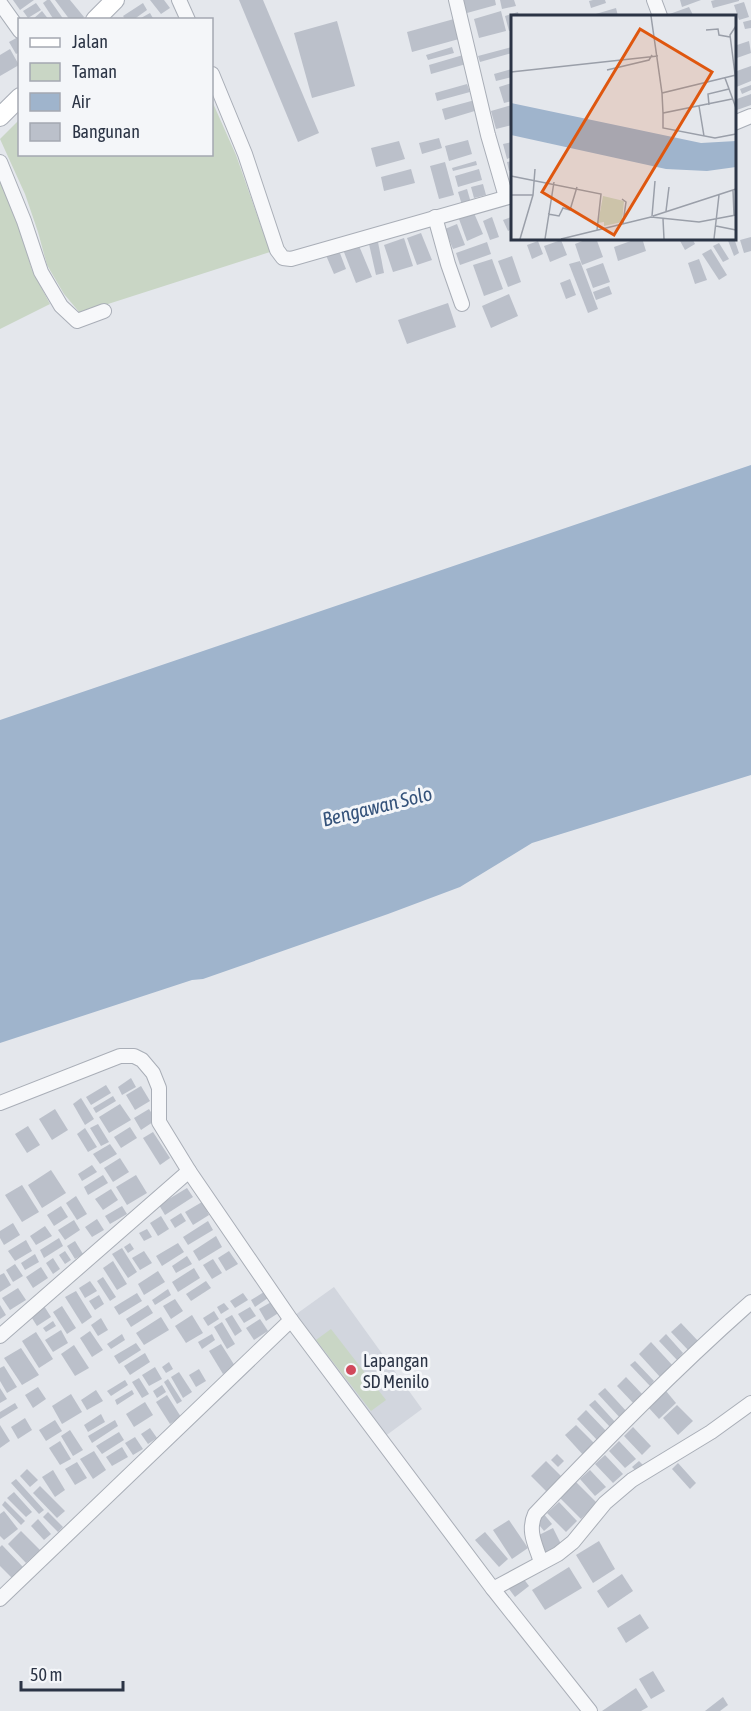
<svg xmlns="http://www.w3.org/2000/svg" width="751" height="1711" font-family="'Asap Condensed',sans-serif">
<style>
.built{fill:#d2d6de}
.green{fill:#c9d6c5}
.water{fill:#9fb4cc}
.building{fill:#bbc0ca}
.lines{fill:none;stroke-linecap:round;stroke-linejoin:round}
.minor-casing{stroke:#a9aeb7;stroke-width:16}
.secondary-casing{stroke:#a9aeb7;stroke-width:20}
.minor{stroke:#f7f8fa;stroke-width:14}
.secondary{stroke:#fff;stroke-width:18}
.poi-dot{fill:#d1495b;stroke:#f4f6f9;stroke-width:2}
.labels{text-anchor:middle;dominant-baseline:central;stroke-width:6;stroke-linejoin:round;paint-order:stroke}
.poi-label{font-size:18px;fill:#2b3445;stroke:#f4f6f9;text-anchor:start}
.water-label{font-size:20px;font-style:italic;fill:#34527a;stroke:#f4f6f9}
.inset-road{fill:none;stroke:#9a9fa9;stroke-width:1.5}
.view{fill:#df570f;fill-opacity:0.15;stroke:#df570f;stroke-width:3}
.inset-edge{fill:none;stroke:#2b3445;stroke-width:3}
</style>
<rect width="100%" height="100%" fill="#e4e7ec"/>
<!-- built -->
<polygon class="built" points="334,1287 422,1409 384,1437 295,1315"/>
<!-- green -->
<g class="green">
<polygon points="212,101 236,155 270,252 80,313 64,294 47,265 38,232 25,194 0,139 19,120 20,154 212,154"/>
<polygon points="0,181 20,231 32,270 50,304 0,329"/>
<polygon points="331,1329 386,1400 371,1411 316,1340"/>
</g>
<!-- water -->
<polygon class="water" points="751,465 751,775 532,843 460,887 388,914 203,979 192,980 0,1043 0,720"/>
<!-- building -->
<g class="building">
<polygon points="13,0 34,0 20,10"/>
<polygon points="47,0 50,0 64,20 54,20 43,3"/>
<polygon points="55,0 70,0 84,17 81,20 70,20"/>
<polygon points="150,0 164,0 170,8 161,14"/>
<polygon points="239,0 263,0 319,133 298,142"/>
<polygon points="463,0 495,0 496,5 467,13"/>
<polygon points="500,0 514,0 516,6 502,9"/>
<polygon points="593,0 605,0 606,3 591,8 589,1"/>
<polygon points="680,0 701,0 682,7"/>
<polygon points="715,0 739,0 739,1 713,8 711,1"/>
<polygon points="744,2 749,17 739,20 734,5"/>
<polygon points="36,3 41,10 28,18 23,11"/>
<polygon points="143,3 147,10 133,20 126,20 123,16"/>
<polygon points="689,7 693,15 664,16"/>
<polygon points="616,8 618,16 589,16"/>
<polygon points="42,11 49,20 32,20"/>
<polygon points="501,11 506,31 479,38 474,19"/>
<polygon points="518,12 519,16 512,16 512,30 509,31 505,16"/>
<polygon points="150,13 154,20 142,20 141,18"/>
<polygon points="454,19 459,39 412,52 407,32"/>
<polygon points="751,20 751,28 745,29 743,22"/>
<polygon points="337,21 355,86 312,98 294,33"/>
<polygon points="20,36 20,52 16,54 9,42"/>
<polygon points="749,41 751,53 734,59 734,46"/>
<polygon points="452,47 454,53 428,60 426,55"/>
<polygon points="512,47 512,53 480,62 478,56"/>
<polygon points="10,49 19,65 0,76 0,55"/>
<polygon points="463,55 466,64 431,74 429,65"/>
<polygon points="751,66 751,81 734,88 734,72"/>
<polygon points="512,69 512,77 496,81 494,74"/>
<polygon points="512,83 512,101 504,103 499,87"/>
<polygon points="467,84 470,92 437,101 435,93"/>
<polygon points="751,85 751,90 742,94 740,89"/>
<polygon points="751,94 751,105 734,111 734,100"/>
<polygon points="475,100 478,110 445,120 442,109"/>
<polygon points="512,105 512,125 496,129 491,111"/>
<polygon points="439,138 442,148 422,154 419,143"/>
<polygon points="468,140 472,154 449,161 445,146"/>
<polygon points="399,141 405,159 376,167 371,148"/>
<polygon points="512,142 512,157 507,159 503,144"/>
<polygon points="476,161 477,165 453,171 452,168"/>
<polygon points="512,161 512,170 509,171 507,162"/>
<polygon points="445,162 454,195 439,199 430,166"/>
<polygon points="411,169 415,183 384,191 381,177"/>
<polygon points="479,169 482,180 458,187 455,176"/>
<polygon points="483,184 486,195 474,198 471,187"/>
<polygon points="467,189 471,203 462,205 458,192"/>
<polygon points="474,213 483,234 467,241 459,219"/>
<polygon points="492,217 499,237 490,240 483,221"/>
<polygon points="511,217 512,229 508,231 503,220"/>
<polygon points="457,224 465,245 453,249 445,229"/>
<polygon points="421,233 432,260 417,265 407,238"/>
<polygon points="751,237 751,251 744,253 740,240"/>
<polygon points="404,238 413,266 393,272 384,245"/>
<polygon points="590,238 596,238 603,257 582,265 575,244"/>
<polygon points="639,238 642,238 646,251 618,261 614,247"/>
<polygon points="681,238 692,238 695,244 685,250 679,239"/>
<polygon points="727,238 734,238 739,253 734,256"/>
<polygon points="561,240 567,255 550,262 544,246"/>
<polygon points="357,241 372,277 356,283 342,247"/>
<polygon points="538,241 543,254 532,259 527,245"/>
<polygon points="378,242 384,273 376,275 369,244"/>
<polygon points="487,242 491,254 460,265 456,253"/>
<polygon points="719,243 729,259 723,262 713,246"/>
<polygon points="338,248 346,269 334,274 325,253"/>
<polygon points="711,249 727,275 719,280 702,254"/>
<polygon points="512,256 521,282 508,287 498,261"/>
<polygon points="492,259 503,289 484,296 473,265"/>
<polygon points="699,259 707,280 695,284 688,263"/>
<polygon points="580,261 598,309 588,313 569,264"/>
<polygon points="603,263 610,282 593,288 586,269"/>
<polygon points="570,279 576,295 566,299 560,283"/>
<polygon points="609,286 612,294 596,300 593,292"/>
<polygon points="509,294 518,316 491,328 482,306"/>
<polygon points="448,303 456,327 407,344 398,320"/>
<polygon points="131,1078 136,1087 122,1095 118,1087"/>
<polygon points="106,1085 111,1093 91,1105 86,1097"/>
<polygon points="141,1086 150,1101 135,1110 126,1095"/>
<polygon points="113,1096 116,1101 96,1113 93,1108"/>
<polygon points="81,1098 94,1119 85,1125 73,1104"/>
<polygon points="120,1104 131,1120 109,1133 99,1117"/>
<polygon points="55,1109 68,1130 52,1140 39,1119"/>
<polygon points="149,1109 156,1120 141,1130 134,1118"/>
<polygon points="98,1124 109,1142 101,1146 90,1128"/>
<polygon points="28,1126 40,1145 27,1153 15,1134"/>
<polygon points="130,1127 137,1138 121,1148 114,1137"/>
<polygon points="85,1128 97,1147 88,1152 77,1134"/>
<polygon points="153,1132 170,1158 160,1165 143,1138"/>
<polygon points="110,1144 117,1154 100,1164 93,1154"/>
<polygon points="120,1158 129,1172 113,1182 104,1168"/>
<polygon points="92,1165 97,1172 82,1181 78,1174"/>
<polygon points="51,1170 66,1193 42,1208 28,1185"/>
<polygon points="103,1175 108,1183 88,1195 84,1187"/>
<polygon points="136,1175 147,1193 127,1205 116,1187"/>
<polygon points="22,1185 39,1212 22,1222 5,1195"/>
<polygon points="187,1188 193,1197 165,1215 159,1205"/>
<polygon points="111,1189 118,1200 103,1210 95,1199"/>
<polygon points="76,1196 87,1214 77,1220 66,1203"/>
<polygon points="202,1202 209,1215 193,1225 185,1212"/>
<polygon points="61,1206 68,1217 54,1226 47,1215"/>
<polygon points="122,1206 127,1214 110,1224 105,1216"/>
<polygon points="181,1213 186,1221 175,1228 170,1220"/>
<polygon points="161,1216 169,1229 158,1236 150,1223"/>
<polygon points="97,1219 104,1230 92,1237 85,1227"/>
<polygon points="74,1220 80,1230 65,1240 58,1230"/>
<polygon points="208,1221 213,1230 188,1245 183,1237"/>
<polygon points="13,1223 20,1235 4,1245 0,1238 0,1231"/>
<polygon points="45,1226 52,1236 36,1245 30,1236"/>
<polygon points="147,1229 152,1237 144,1241 139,1233"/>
<polygon points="216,1236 222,1247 199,1261 193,1251"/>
<polygon points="59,1238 63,1246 44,1258 40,1250"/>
<polygon points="26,1240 32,1251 15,1261 8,1251"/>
<polygon points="75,1241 83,1254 75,1259 67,1246"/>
<polygon points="130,1243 134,1249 128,1253 124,1247"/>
<polygon points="178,1243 184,1252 162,1266 156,1256"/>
<polygon points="122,1248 137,1272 128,1278 112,1254"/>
<polygon points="65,1251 71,1260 65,1264 59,1255"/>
<polygon points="144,1251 152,1263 140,1270 132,1258"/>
<polygon points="229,1251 238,1264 226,1271 218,1258"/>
<polygon points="35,1254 39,1262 25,1270 21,1263"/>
<polygon points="187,1256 192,1264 176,1273 172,1266"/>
<polygon points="53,1258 60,1269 53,1274 46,1263"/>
<polygon points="213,1259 222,1273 212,1279 203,1265"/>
<polygon points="113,1261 127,1284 117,1290 103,1268"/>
<polygon points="15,1264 23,1276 13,1282 6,1270"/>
<polygon points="41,1267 48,1278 33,1288 26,1277"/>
<polygon points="194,1268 200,1278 178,1292 172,1282"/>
<polygon points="158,1271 165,1282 144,1295 138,1284"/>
<polygon points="4,1273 11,1285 0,1292 0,1275"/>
<polygon points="103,1277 116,1297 110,1301 97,1281"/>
<polygon points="90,1281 97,1291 85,1298 79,1288"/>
<polygon points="206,1281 211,1288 191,1301 186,1294"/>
<polygon points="18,1288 26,1300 10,1310 2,1298"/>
<polygon points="168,1289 171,1295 155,1305 152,1300"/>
<polygon points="76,1291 92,1317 82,1324 65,1297"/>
<polygon points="264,1292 268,1298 255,1307 251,1300"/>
<polygon points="137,1293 142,1301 119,1315 114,1307"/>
<polygon points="243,1293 248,1300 235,1308 230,1301"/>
<polygon points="99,1295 104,1304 95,1310 89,1301"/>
<polygon points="175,1299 183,1311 171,1319 163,1306"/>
<polygon points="273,1301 280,1312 266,1321 259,1309"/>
<polygon points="224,1303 229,1309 221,1314 217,1307"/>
<polygon points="0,1305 6,1315 0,1319"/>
<polygon points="148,1305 153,1313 131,1327 126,1319"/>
<polygon points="44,1306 51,1317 37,1326 30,1315"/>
<polygon points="62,1306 76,1328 67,1334 53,1312"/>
<polygon points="250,1307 256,1316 244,1323 238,1314"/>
<polygon points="214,1311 219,1319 208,1326 203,1318"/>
<polygon points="192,1315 203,1333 186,1343 175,1326"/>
<polygon points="232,1315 242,1331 235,1336 225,1319"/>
<polygon points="161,1317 169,1330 144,1345 136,1333"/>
<polygon points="101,1318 108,1330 98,1336 91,1325"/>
<polygon points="260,1319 268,1331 254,1340 246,1328"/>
<polygon points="53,1321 56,1326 46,1332 43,1328"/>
<polygon points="222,1322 235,1344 227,1349 214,1327"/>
<polygon points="681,1323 699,1342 689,1351 671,1332"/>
<polygon points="61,1330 68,1343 53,1352 45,1340"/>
<polygon points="90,1331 103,1350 92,1357 80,1338"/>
<polygon points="36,1332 53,1359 39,1368 22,1341"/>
<polygon points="122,1334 125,1340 111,1349 107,1344"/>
<polygon points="212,1334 215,1340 202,1349 198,1342"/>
<polygon points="666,1334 683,1353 677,1360 659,1341"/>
<polygon points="651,1342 674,1367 661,1378 639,1354"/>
<polygon points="136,1343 141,1350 119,1364 114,1356"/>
<polygon points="221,1344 235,1366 223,1374 209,1351"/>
<polygon points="74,1345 89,1368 75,1376 61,1354"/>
<polygon points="21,1348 39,1375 22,1385 4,1358"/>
<polygon points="145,1353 150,1362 130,1375 124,1366"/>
<polygon points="635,1361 654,1381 650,1386 630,1365"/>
<polygon points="169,1362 173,1369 166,1373 162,1367"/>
<polygon points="4,1366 17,1387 7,1393 0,1381 0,1368"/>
<polygon points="155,1367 162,1379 149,1386 142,1375"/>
<polygon points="199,1369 206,1381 196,1387 189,1375"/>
<polygon points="179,1372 192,1392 183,1398 171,1377"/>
<polygon points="626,1377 644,1396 635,1405 617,1386"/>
<polygon points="139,1378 149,1394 142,1398 132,1382"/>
<polygon points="168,1379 182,1401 177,1404 164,1382"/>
<polygon points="125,1380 128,1385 111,1396 107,1391"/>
<polygon points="162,1385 166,1392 157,1398 153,1391"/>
<polygon points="38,1387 46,1399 33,1408 25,1395"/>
<polygon points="0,1388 7,1399 0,1403"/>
<polygon points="605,1388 628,1413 622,1420 598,1394"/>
<polygon points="96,1390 103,1401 87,1410 81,1400"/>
<polygon points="132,1390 134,1394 117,1405 115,1400"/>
<polygon points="666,1391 676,1403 659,1419 648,1407"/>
<polygon points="71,1394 82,1412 62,1424 52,1406"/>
<polygon points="167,1395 181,1417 170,1424 156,1402"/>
<polygon points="595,1400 616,1423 611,1428 589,1405"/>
<polygon points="145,1402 153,1415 134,1427 126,1414"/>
<polygon points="15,1403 18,1408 0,1419 0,1412"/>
<polygon points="677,1405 693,1421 678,1435 663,1418"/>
<polygon points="586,1410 607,1432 598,1441 577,1419"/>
<polygon points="101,1414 105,1422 88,1432 84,1425"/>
<polygon points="25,1418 32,1430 18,1439 11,1427"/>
<polygon points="55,1420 62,1431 46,1441 39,1430"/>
<polygon points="115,1420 118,1426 92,1443 88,1436"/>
<polygon points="0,1425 10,1441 0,1448"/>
<polygon points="576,1425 596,1445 584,1456 565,1435"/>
<polygon points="633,1427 651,1446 642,1455 624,1436"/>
<polygon points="150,1428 157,1438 148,1444 141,1434"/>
<polygon points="70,1430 83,1450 73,1456 61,1436"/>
<polygon points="119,1432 124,1440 102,1454 96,1446"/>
<polygon points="135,1437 143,1449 133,1455 125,1443"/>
<polygon points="60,1441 71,1459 60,1465 49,1448"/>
<polygon points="619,1441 636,1459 625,1468 609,1451"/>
<polygon points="122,1447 128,1457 112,1466 106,1457"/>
<polygon points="94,1451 106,1470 93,1479 80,1459"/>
<polygon points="557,1454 564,1461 558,1467 551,1460"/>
<polygon points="605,1455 623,1474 613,1483 595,1464"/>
<polygon points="546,1461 564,1479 549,1494 531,1476"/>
<polygon points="639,1461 646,1468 639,1474 632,1467"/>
<polygon points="77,1462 87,1478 75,1485 65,1469"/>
<polygon points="678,1463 696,1483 690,1489 672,1469"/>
<polygon points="27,1469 38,1480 30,1487 20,1476"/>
<polygon points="53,1470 65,1490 55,1497 42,1477"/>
<polygon points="590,1470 606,1487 595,1496 580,1479"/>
<polygon points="16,1479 44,1510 39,1514 11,1483"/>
<polygon points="575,1481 597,1503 581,1519 559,1497"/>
<polygon points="40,1486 65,1511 57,1518 33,1493"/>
<polygon points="14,1492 32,1512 26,1517 7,1498"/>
<polygon points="5,1501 25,1521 21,1525 2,1505"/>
<polygon points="559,1502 577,1521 566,1532 547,1513"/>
<polygon points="4,1511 18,1529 4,1540 0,1536 0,1514"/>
<polygon points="48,1512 63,1527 58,1532 43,1517"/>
<polygon points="543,1513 552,1524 544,1531 535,1520"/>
<polygon points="38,1519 51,1534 44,1540 31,1526"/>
<polygon points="509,1520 528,1548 512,1559 493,1530"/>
<polygon points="553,1528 562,1546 544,1555 535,1537"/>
<polygon points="21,1531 40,1550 26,1563 8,1544"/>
<polygon points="485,1532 508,1559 499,1567 475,1540"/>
<polygon points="599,1541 615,1569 593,1583 576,1555"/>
<polygon points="2,1545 23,1567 12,1578 0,1566 0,1547"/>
<polygon points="569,1567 582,1588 545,1610 532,1590"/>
<polygon points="622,1574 633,1591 608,1608 597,1591"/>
<polygon points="523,1578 529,1586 515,1597 509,1589"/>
<polygon points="640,1614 649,1628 626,1643 617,1628"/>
<polygon points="653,1671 665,1691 651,1699 639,1679"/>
<polygon points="636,1688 648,1707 641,1711 602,1711"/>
<polygon points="723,1697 728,1705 720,1711 705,1711"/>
</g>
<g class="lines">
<defs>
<g id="minor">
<polyline points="179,0 188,20"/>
<polyline points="456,0 488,135 506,197"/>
<polyline points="654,0 660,16"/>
<polyline points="0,3 20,31"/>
<polyline points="212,74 245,154 277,250 283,258 291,259 512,196"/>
<polyline points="734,123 751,116"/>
<polyline points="0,162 24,221 41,272 61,306 77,321 104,311"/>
<polyline points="435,217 448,264 462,304"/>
<polyline points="0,1103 120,1056 134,1056 142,1060 153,1073 159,1088 159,1122 189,1171"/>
<polyline points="0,1336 189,1171 291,1320"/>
<path d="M541,1562C536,1546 527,1531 535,1514C605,1441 675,1369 751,1302"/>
<polyline points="493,1589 558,1554 573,1542 605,1503 632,1480 711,1432 751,1403"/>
<polyline points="0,1599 291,1320 493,1589 590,1711"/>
</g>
<g id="secondary">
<polyline points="95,20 115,0"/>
<polyline points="0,117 20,97"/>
</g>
</defs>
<!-- minor casing -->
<use href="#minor" class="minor-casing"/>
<!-- secondary casing -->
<use href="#secondary" class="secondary-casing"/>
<!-- minor -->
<use href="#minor" class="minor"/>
<!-- secondary -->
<use href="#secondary" class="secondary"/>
</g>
<!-- markers -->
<circle class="poi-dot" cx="351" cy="1370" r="6"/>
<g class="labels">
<!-- poi labels -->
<g class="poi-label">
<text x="363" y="1360">Lapangan<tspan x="363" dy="21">SD Menilo</tspan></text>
</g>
<!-- water labels -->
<g class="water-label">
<text transform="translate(377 806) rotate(-14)">Bengawan Solo</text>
</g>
</g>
<!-- overview -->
<g transform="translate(511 15)">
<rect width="225" height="225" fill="#e4e7ec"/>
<path d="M92,181L113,186L111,207L93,211V207L87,208Z" fill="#c9d6c5"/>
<path d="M0,88L190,128L225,126V152L196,156L155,154L0,120Z" fill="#9fb4cc"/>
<path class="inset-road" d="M140,1L151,78L225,60M225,11L219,20L225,67M195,15L207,14L208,20L219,22M96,55L138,45L141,40M0,57L147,41M214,63L225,93M151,78L152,98L221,84M198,90L197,79L218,74M188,91L193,121M152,98V113L204,123L225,119M0,161L90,179L86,215M222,175L223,200M0,180H22M111,184L115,187L112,208M155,196L158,172M37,199L48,201L52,193L59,195L66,172M141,201L144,166M142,201L225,174M152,204L153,224M205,211L225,215M9,224L22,180L24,154M34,224L43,167M50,224L140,202L188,207L225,200M203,224L208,180"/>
<path class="view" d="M129,14L201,57L103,220L31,177Z"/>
<rect width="225" height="225" class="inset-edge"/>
</g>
<!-- legend -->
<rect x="18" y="18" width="195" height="138" fill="#f4f6f9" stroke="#a4a8b1" stroke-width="1.5"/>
<rect x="30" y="38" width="30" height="9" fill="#ffffff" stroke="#a4a8b1" stroke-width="1.5"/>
<text x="72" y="48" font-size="18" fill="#2b3445">Jalan</text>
<rect x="30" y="63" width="30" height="18" fill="#c9d6c5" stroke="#a4a8b1" stroke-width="1.5"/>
<text x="72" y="78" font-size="18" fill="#2b3445">Taman</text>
<rect x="30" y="93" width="30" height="18" fill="#9fb4cc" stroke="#a4a8b1" stroke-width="1.5"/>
<text x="72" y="108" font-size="18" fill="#2b3445">Air</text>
<rect x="30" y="123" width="30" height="18" fill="#bbc0ca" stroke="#a4a8b1" stroke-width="1.5"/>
<text x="72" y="138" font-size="18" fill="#2b3445">Bangunan</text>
<!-- scale -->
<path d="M21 1681v9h102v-9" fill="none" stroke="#2b3445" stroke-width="3"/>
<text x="30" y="1681" font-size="18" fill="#2b3445" stroke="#f4f6f9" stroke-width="4.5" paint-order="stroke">50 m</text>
</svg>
